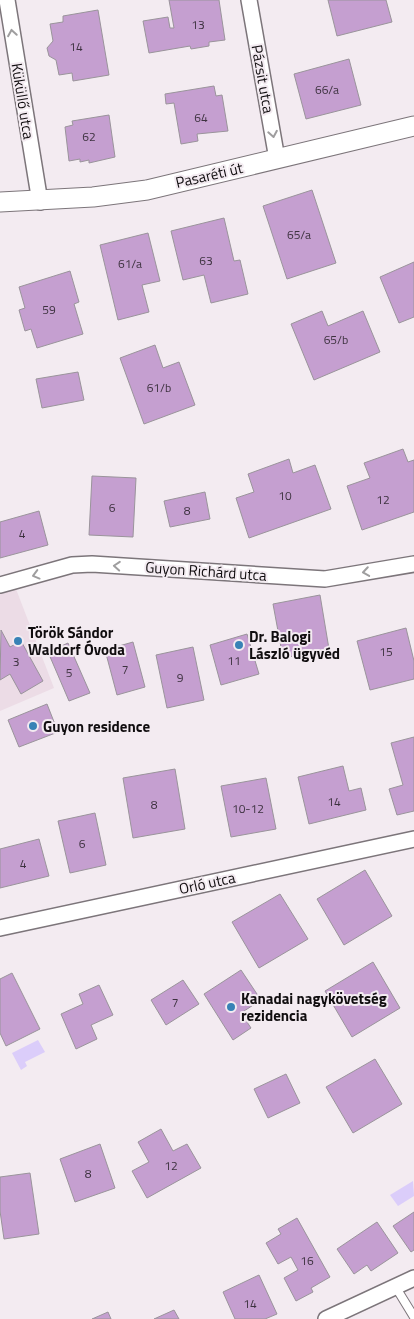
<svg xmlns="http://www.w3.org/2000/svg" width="414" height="1319" font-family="'Titillium Web',sans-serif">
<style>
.built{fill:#ecdce6}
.water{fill:#dbcdfa}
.building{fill:#c59fd0;stroke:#9a949b}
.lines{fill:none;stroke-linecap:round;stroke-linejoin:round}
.service-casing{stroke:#7c757a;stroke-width:10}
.minor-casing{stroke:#7c757a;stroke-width:18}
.tertiary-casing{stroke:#7c757a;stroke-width:21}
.service{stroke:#fff;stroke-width:8}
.minor{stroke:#fff;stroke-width:15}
.tertiary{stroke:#fff;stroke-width:19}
.oneway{stroke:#9f9e9f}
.poi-dot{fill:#3882b6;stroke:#f3ebf1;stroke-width:2}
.labels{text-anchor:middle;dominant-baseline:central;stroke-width:4;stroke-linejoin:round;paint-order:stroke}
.number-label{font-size:12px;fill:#3d323f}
.street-label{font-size:15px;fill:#100d0f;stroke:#f3ebf1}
.poi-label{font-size:15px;font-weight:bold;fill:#100d0f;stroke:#f3ebf1;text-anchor:start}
</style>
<rect width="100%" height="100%" fill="#f3ebf1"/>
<!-- built -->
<polygon class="built" points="16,589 54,688 0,711 0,594"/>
<!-- water -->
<g class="water">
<polygon points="38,1040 45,1052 25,1062 27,1066 21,1070 12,1053"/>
<polygon points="413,1181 414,1196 398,1206 390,1195"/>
</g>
<!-- building -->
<g class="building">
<polygon points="169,0 219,0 225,40 209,42 209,46 191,49 190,46 149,53 143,21 168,17 170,28 174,28"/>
<polygon points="328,0 386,0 392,22 337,36"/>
<polygon points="98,10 109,75 73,81 72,73 59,75 56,60 49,56 47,48 53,41 50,24 63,22 63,16"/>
<polygon points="349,59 361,105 306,119 294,74"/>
<polygon points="214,86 216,96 222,95 228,131 197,134 198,141 181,144 174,103 166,104 165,94"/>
<polygon points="109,115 115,157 89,163 89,160 80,162 80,159 69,161 65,127 73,125 72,121"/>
<polygon points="312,190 336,263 287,279 263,206"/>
<polygon points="224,218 234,261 240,260 248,294 211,303 204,275 183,280 171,231"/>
<polygon points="148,233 160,281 142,285 149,312 118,320 100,245"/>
<polygon points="414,262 414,317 399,323 380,277"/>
<polygon points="70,271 79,302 74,304 83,334 37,348 31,329 25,331 19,310 25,308 19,287"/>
<polygon points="322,311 328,326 363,311 380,352 314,380 291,324"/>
<polygon points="155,345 163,368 179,362 195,405 144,424 120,358"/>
<polygon points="78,372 84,400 42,408 36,379"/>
<polygon points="403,449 408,462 414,460 414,512 362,530 347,486 370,478 364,463"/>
<polygon points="289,459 293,473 315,465 331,509 249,538 236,498 254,492 248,474"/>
<polygon points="92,476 136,478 133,537 89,535"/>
<polygon points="205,492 210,519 170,527 164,501"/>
<polygon points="39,511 48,545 0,558 0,522"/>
<polygon points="320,595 329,649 283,658 273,604"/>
<polygon points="406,628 414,661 414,679 370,690 357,641"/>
<polygon points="1,630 10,647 21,641 43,681 21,694 10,674 0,680"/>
<polygon points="247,634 259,674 221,685 210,645"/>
<polygon points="133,642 145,687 117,695 105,650"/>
<polygon points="68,643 90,693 69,701 48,652"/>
<polygon points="193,647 204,700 167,708 156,655"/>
<polygon points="47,704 58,732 19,747 8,720"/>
<polygon points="414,737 414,811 397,815 389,789 403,785 391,743"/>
<polygon points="343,766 349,791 361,788 366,810 309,824 298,777"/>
<polygon points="175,769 185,829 133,838 123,778"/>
<polygon points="266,778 276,829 231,837 221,786"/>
<polygon points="95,813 106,865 70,873 58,821"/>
<polygon points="39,839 49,876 0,888 0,849"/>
<polygon points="365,870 392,916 344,945 317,899"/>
<polygon points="280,894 308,939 259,968 232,922"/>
<polygon points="373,962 400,1008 352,1037 325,991"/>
<polygon points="241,970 261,1000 241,1013 251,1028 233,1040 204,994"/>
<polygon points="12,973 40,1029 6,1046 0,1033 0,979"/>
<polygon points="183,980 199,1004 166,1025 151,1000"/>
<polygon points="99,985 113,1015 91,1025 97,1039 76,1049 61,1014 83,1004 79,994"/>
<polygon points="375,1059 402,1104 353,1133 326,1087"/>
<polygon points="286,1074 300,1103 268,1118 254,1089"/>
<polygon points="161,1129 173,1151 187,1144 201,1168 147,1198 132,1171 149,1162 138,1142"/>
<polygon points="100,1144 115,1188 75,1202 60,1159"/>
<polygon points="30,1173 39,1234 4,1239 0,1211 0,1177"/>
<polygon points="414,1212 414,1250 411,1252 393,1226"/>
<polygon points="297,1218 330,1277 311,1288 313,1292 296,1301 284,1278 298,1270 291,1257 278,1264 266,1243 281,1234 278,1229"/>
<polygon points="377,1222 398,1253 371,1271 367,1265 354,1274 337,1249"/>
<polygon points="259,1275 277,1314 265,1319 235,1319 223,1292"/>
<polygon points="174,1310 179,1319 154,1319"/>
<polygon points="108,1312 111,1319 92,1319"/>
</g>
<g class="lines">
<defs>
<polyline id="service" points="395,1286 414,1317"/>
<g id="minor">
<polyline points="7,0 40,202"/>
<polyline points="249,0 277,159"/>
<polyline points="0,585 72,565 92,564 325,579 414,564"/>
<polyline points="0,928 414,839"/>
<polyline points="326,1319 414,1278"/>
</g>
<polyline id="tertiary" points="0,202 93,197 147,190 414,126"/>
</defs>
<!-- service casing -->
<use href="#service" class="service-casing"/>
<!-- minor casing -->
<use href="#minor" class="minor-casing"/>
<!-- tertiary casing -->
<use href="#tertiary" class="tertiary-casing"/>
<!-- service -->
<use href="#service" class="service"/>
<!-- minor -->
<use href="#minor" class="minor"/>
<!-- tertiary -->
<use href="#tertiary" class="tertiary"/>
</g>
<!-- one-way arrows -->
<defs><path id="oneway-chevron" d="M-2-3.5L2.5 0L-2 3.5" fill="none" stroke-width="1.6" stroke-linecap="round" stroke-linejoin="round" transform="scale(1.25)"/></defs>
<g class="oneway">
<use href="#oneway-chevron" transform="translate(12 33) rotate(-99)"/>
<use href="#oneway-chevron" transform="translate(273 134) rotate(80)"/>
<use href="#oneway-chevron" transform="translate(117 566) rotate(-176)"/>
<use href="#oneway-chevron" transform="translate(366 572) rotate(171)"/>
<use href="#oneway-chevron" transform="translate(36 575) rotate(165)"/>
</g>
<!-- markers -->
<g class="poi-dot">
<circle cx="18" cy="641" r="5"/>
<circle cx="239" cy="645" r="5"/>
<circle cx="33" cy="726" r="5"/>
<circle cx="231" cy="1007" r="5"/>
</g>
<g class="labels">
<!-- number labels -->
<g class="number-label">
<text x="198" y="24">13</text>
<text x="76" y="46">14</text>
<text x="327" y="89">66/a</text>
<text x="201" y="117">64</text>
<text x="89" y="136">62</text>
<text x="299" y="234">65/a</text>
<text x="206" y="260">63</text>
<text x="130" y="263">61/a</text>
<text x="49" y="309">59</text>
<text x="336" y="339">65/b</text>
<text x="159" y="387">61/b</text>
<text x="285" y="495">10</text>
<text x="383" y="499">12</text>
<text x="112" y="507">6</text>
<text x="187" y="510">8</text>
<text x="22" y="533">4</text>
<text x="386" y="651">15</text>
<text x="234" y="660">11</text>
<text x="16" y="661">3</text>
<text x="125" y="669">7</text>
<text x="69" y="672">5</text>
<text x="180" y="677">9</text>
<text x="334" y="801">14</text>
<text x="154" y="804">8</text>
<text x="248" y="808">10-12</text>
<text x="82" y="843">6</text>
<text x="23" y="863">4</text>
<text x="175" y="1002">7</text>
<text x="171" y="1165">12</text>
<text x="88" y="1173">8</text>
<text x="307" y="1260">16</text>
<text x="250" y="1303">14</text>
</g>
<!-- street labels -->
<g class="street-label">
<text transform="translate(263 79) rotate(80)">Pázsit utca</text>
<text transform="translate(23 101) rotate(81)">Küküllő utca</text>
<text transform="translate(209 175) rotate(-13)">Pasaréti út</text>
<text transform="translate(206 571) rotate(4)">Guyon Richárd utca</text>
<text transform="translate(207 883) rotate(-12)">Orló utca</text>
</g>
<!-- poi labels -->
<g class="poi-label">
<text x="28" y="632">Török Sándor<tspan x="28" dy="17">Waldorf Óvoda</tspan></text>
<text x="249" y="636">Dr. Balogi<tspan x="249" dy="17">László ügyvéd</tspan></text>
<text x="43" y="726">Guyon residence</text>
<text x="241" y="998">Kanadai nagykövetség<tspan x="241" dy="17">rezidencia</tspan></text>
</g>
</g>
</svg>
